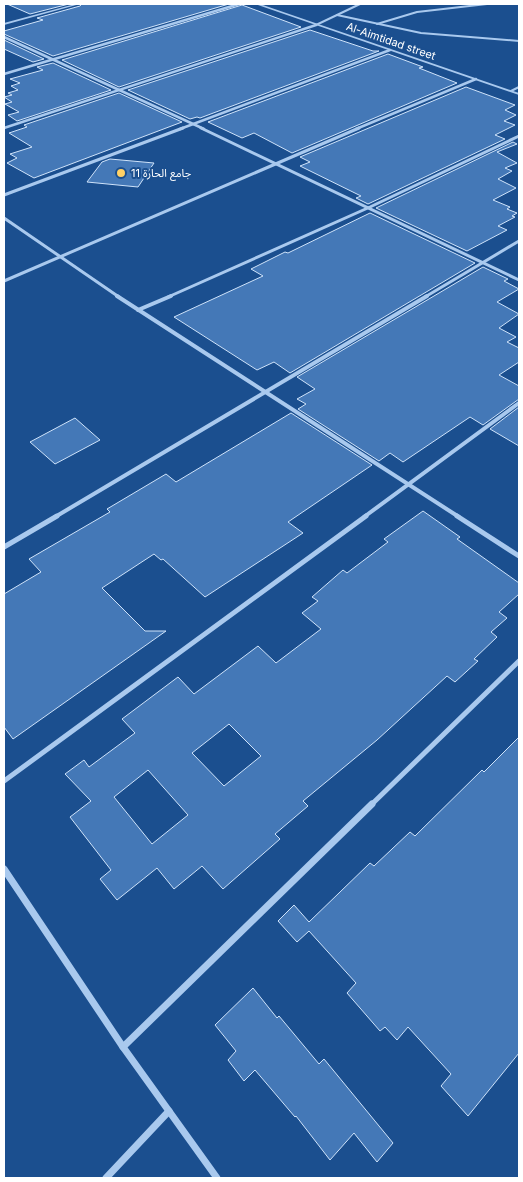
<svg xmlns="http://www.w3.org/2000/svg" width="523" height="1182" font-family="Inter,'Noto Sans Arabic',sans-serif">
<style>
.building{fill:#4478b7;stroke:#cfe3fa;fill-rule:evenodd}
.lines{fill:none;stroke-linecap:round;stroke-linejoin:round}
.service{stroke:#a9c9ee;stroke-width:2}
.minor-far4{stroke:#a9c9ee;stroke-width:2.5}
.minor-far3{stroke:#a9c9ee;stroke-width:3}
.minor-far2{stroke:#a9c9ee;stroke-width:4}
.minor-far1{stroke:#a9c9ee;stroke-width:5}
.minor{stroke:#a9c9ee;stroke-width:7}
.tertiary{fill:#a9c9ee;fill-rule:evenodd}
.poi-dot{fill:#ffd166;stroke:#1b4f8f;stroke-width:2}
.labels{text-anchor:middle;dominant-baseline:central;stroke-width:4;stroke-linejoin:round;paint-order:stroke}
.far-street-label{font-size:11px;fill:#fff;stroke:#1b4f8f}
.far-poi-label{font-size:11px;fill:#fff;stroke:#1b4f8f;text-anchor:start}
</style>
<rect width="100%" height="100%" fill="#1b4f8f"/>
<!-- building -->
<g class="building">
<polygon points="7,4 69,4 30,14"/>
<polygon points="82,4 229,4 53,56 4,34 4,31 43,20 37,18 80,6"/>
<polygon points="242,5 301,27 119,87 62,60"/>
<polygon points="310,30 373,51 379,51 200,118 197,117 190,119 128,90"/>
<polygon points="4,40 44,59 33,62 4,49"/>
<polygon points="388,54 423,67 419,68 457,83 292,153 254,133 242,138 208,122"/>
<polygon points="53,63 111,90 17,121 8,115 19,112 5,104 12,102 4,97 12,95 8,93 18,90 11,86 20,83 10,79 43,70 37,67"/>
<polygon points="466,87 515,105 505,110 516,115 504,121 515,125 495,135 505,139 368,204 356,198 361,196 300,166 310,162 300,157"/>
<polygon points="119,93 182,122 34,178 7,163 17,158 10,154 32,147 9,133 27,127 24,125"/>
<polygon points="513,142 517,144 497,152 517,163 505,168 512,171 498,179 516,188 493,200 510,207 507,209 517,213 512,216 515,217 498,226 507,230 467,251 376,208"/>
<polygon points="110,159 154,163 138,187 87,182 102,162"/>
<polygon points="370,213 475,263 290,373 274,362 257,370 174,317 263,276 251,269 285,252 288,253"/>
<polygon points="483,267 508,279 504,281 519,289 497,302 519,314 499,328 516,337 507,342 519,348 519,362 499,375 519,386 519,399 483,425 470,417 403,462 390,453 379,461 298,409 306,404 297,399 315,389 297,377"/>
<polygon points="519,407 519,446 490,429"/>
<polygon points="291,413 372,465 288,522 303,533 205,597 163,559 161,560 154,554 102,588 145,631 166,631 13,739 4,727 4,594 41,572 29,559 110,512 107,509 166,474 176,482"/>
<polygon points="75,418 100,440 55,464 30,442"/>
<path d="M423,511L460,537L457,539L519,583V594L499,612L507,618L491,632L497,637L474,659L478,661L455,682L447,676L377,740L303,801L308,806L275,834L280,839L223,889L202,866L174,889L157,868L117,900L100,879L111,870L70,817L91,801L65,774L84,760L89,767L135,733L122,719L178,677L194,694L258,646L276,663L321,629L302,613L318,601L312,597L343,570L347,573L388,542L384,539ZM229,724L261,756L224,786L192,753ZM148,770L188,815L152,844L114,797Z"/>
<polygon points="519,737 519,1053 468,1116 441,1086 451,1074 408,1027 397,1040 385,1027 380,1031 347,993 356,983 309,931 297,942 278,921 294,905 309,922 370,863 374,866 410,832 415,836 482,770 484,772"/>
<polygon points="253,988 277,1018 279,1016 319,1064 324,1059 393,1143 377,1162 354,1133 330,1160 296,1116 295,1117 255,1070 244,1081 228,1060 236,1051 215,1025"/>
</g>
<g class="lines">
<!-- service -->
<g class="service">
<polyline points="337,15 421,33 519,41"/>
<polyline points="377,24 417,12 487,4"/>
<polyline points="316,25 360,4"/>
<polyline points="511,91 519,87"/>
</g>
<!-- minor-far4 -->
<g class="minor-far4">
<polyline points="4,37 204,129"/>
<polyline points="4,74 239,4"/>
<polyline points="4,128 316,25"/>
<polyline points="180,129 390,50"/>
<polyline points="356,129 476,79"/>
</g>
<!-- minor-far3 -->
<g class="minor-far3">
<polyline points="201,128 519,280"/>
<polyline points="4,195 183,128"/>
<polyline points="4,218 119,297"/>
<polyline points="4,281 359,128"/>
<polyline points="168,297 370,207 519,136"/>
<polyline points="425,297 519,241"/>
</g>
<!-- minor-far2 -->
<g class="minor-far2">
<polyline points="117,296 459,517"/>
<polyline points="138,310 171,296"/>
<polyline points="55,517 427,296"/>
<polyline points="364,517 519,403"/>
</g>
<!-- minor-far1 -->
<g class="minor-far1">
<polyline points="457,516 519,556"/>
<polyline points="4,547 57,516"/>
<polyline points="4,781 366,516"/>
<polyline points="371,805 519,661"/>
</g>
<!-- minor -->
<g class="minor">
<polyline points="4,869 123,1047 217,1178"/>
<polyline points="123,1047 372,804"/>
<polyline points="106,1178 169,1111"/>
</g>
<!-- tertiary -->
<g class="tertiary">
<polygon points="75,4 80,4 4,25 4,23"/>
<polygon points="255,4 260,4 519,93 519,95"/>
</g>
</g>
<!-- markers -->
<circle class="poi-dot" cx="121" cy="173" r="5"/>
<g class="labels">
<!-- far-street labels -->
<g class="far-street-label">
<text transform="translate(391 41) rotate(19)">Al-Aimtidad street</text>
</g>
<!-- far-poi labels -->
<g class="far-poi-label">
<text x="131" y="173">جامع الحارة 11</text>
</g>
</g>
<!-- border -->
<rect width="523" height="1182" fill="none" stroke="#ffffff" stroke-width="10"/>
</svg>
